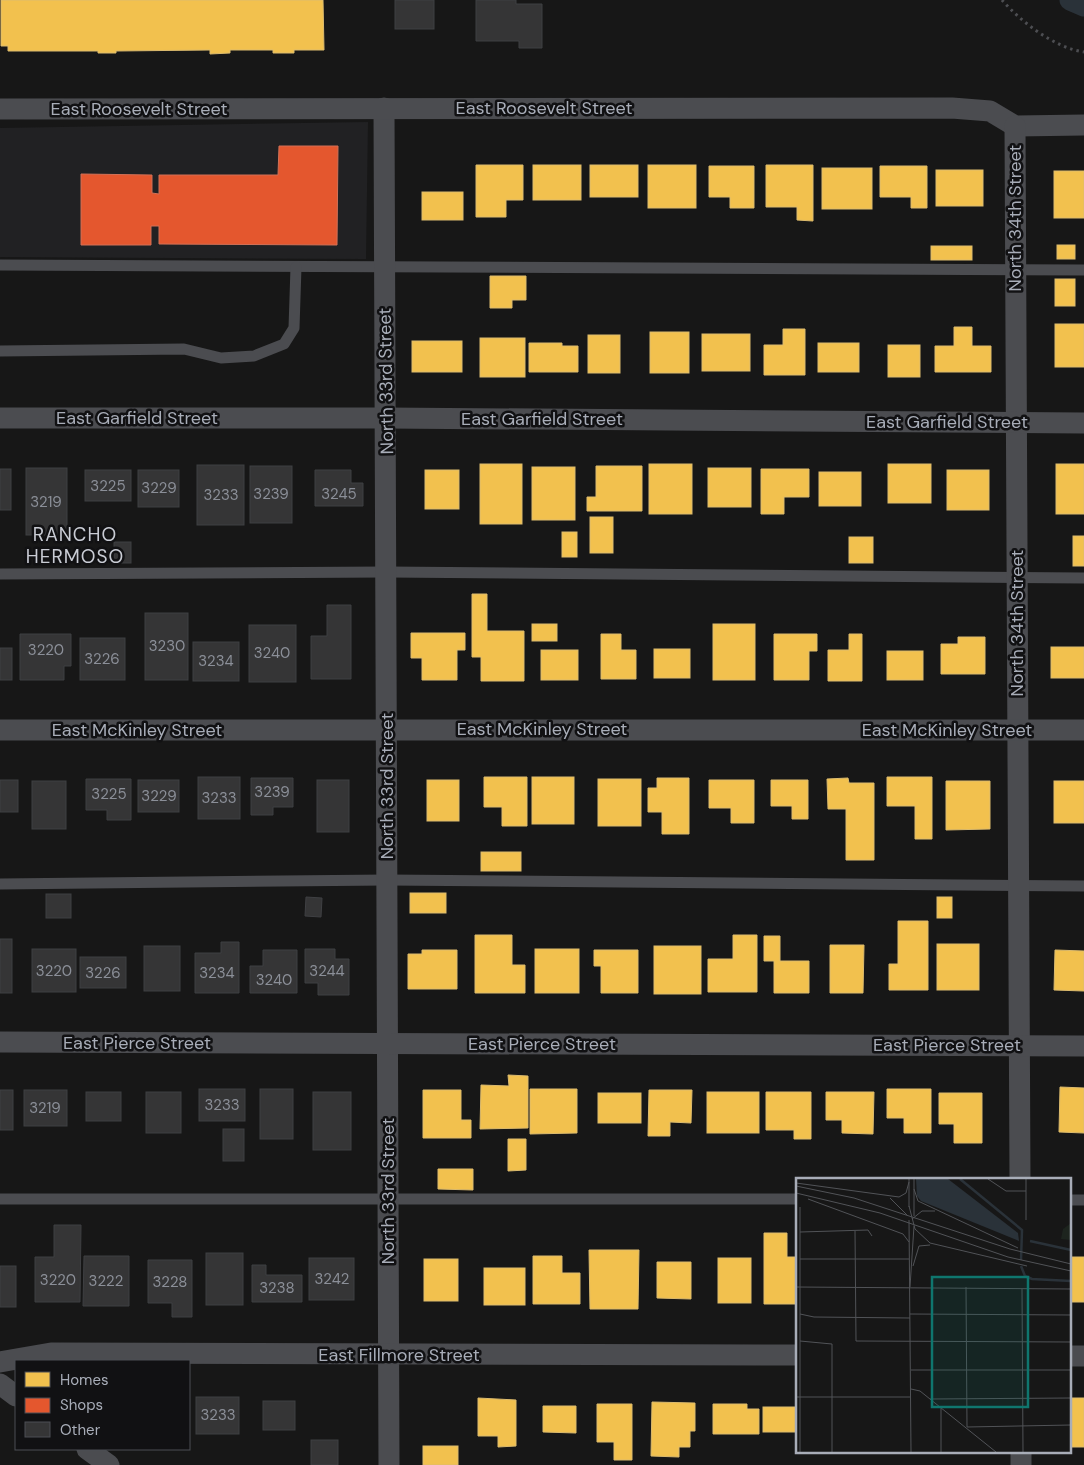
<svg xmlns="http://www.w3.org/2000/svg" width="1084" height="1465" font-family="'DM Sans',sans-serif">
<style>
.built{fill:#212123}
.homes{fill:#f2c14e;stroke:#dcbb6e}
.shops{fill:#e4572e;stroke:#d27157}
.lines{fill:none;stroke-linecap:round;stroke-linejoin:round}
.canal{stroke:#2a3239;stroke-width:21}
.building{fill:#353536;stroke:#3f4043}
.path{stroke:#4d4e52;stroke-width:3;stroke-dasharray:2.5 4;stroke-linecap:butt}
.lane{stroke:#4b4c50;stroke-width:11}
.street{stroke:#4b4c50;stroke-width:21}
.labels{text-anchor:middle;dominant-baseline:central;stroke-width:5;stroke-linejoin:round;paint-order:stroke}
.number-label{font-size:15px;fill:#8b8f98}
.street-label{font-size:18px;fill:#a8adb8;stroke:#111113}
.neighbourhood-label{font-size:19px;letter-spacing:1px;fill:#c9ccd4;stroke:#111113}
.inset-river{fill:none;stroke:#2a3239;stroke-width:2.5}
.inset-road{fill:none;stroke:#515357;stroke-width:1}
.view{fill:#0f766e;fill-opacity:0.15;stroke:#0f766e;stroke-width:2.5}
.inset-edge{fill:none;stroke:#a8adb8;stroke-width:2.5}
</style>
<rect width="100%" height="100%" fill="#171717"/>
<!-- built -->
<polygon class="built" points="368,122 366,259 0,257 0,128"/>
<!-- homes -->
<g class="homes">
<polygon points="1,0 323,0 324,50 294,50 294,53 273,53 273,50 230,50 230,53 210,54 210,50 116,51 116,53 98,53 98,51 8,51 8,46 1,46"/>
<polygon points="476,165 523,165 523,200 506,200 506,217 476,217"/>
<rect x="533" y="165" width="48" height="35"/>
<rect x="590" y="165" width="48" height="32"/>
<rect x="648" y="165" width="48" height="43"/>
<polygon points="766,165 813,165 813,221 797,220 797,207 766,207"/>
<polygon points="709,166 754,166 754,208 730,208 730,197 709,197"/>
<polygon points="880,166 927,166 927,208 911,208 911,197 880,197"/>
<rect x="822" y="168" width="50" height="41"/>
<rect x="936" y="170" width="47" height="36"/>
<rect x="1054" y="171" width="30" height="47"/>
<rect x="422" y="192" width="41" height="28"/>
<rect x="1057" y="245" width="18" height="14"/>
<rect x="931" y="246" width="41" height="14"/>
<polygon points="490,276 526,276 526,300 512,300 512,308 490,308"/>
<rect x="1055" y="279" width="20" height="27"/>
<rect x="1055" y="324" width="29" height="43"/>
<polygon points="954,327 972,327 972,346 991,346 991,372 935,372 935,346 954,346"/>
<polygon points="783,329 805,329 805,375 764,375 764,345 783,345"/>
<rect x="650" y="332" width="39" height="41"/>
<rect x="702" y="334" width="48" height="37"/>
<rect x="588" y="335" width="32" height="38"/>
<rect x="480" y="338" width="45" height="39"/>
<rect x="412" y="341" width="50" height="31"/>
<polygon points="529,343 562,343 562,346 578,346 578,372 529,372"/>
<rect x="818" y="343" width="41" height="29"/>
<rect x="888" y="345" width="32" height="32"/>
<rect x="480" y="464" width="42" height="60"/>
<rect x="649" y="464" width="43" height="50"/>
<rect x="888" y="464" width="43" height="39"/>
<rect x="1056" y="464" width="28" height="50"/>
<polygon points="596,466 642,466 642,511 587,511 587,497 596,497"/>
<rect x="532" y="467" width="43" height="53"/>
<rect x="708" y="468" width="43" height="39"/>
<polygon points="761,469 809,469 809,497 784,497 784,514 761,514"/>
<rect x="425" y="470" width="34" height="39"/>
<rect x="947" y="470" width="42" height="40"/>
<rect x="819" y="472" width="42" height="34"/>
<rect x="590" y="517" width="23" height="36"/>
<rect x="562" y="532" width="15" height="25"/>
<rect x="1073" y="536" width="11" height="30"/>
<rect x="849" y="537" width="24" height="26"/>
<polygon points="472,594 487,594 487,631 524,631 524,681 481,681 481,657 472,657"/>
<rect x="532" y="624" width="25" height="17"/>
<rect x="713" y="624" width="42" height="56"/>
<polygon points="411,633 465,633 465,650 457,650 457,680 422,680 422,658 411,658"/>
<polygon points="601,634 621,634 621,650 636,650 636,679 601,679"/>
<polygon points="774,634 817,634 817,651 809,651 809,680 774,680"/>
<polygon points="849,634 862,634 862,681 828,681 828,650 849,650"/>
<polygon points="958,637 985,637 985,674 941,674 941,644 958,644"/>
<rect x="1051" y="647" width="33" height="31"/>
<rect x="654" y="649" width="36" height="29"/>
<rect x="541" y="650" width="37" height="30"/>
<rect x="887" y="651" width="36" height="29"/>
<polygon points="484,777 527,777 527,826 502,826 502,807 484,807"/>
<rect x="532" y="777" width="42" height="47"/>
<polygon points="887,777 932,777 932,839 915,839 915,806 887,806"/>
<polygon points="657,778 689,778 689,834 662,834 662,812 648,812 648,788 657,788"/>
<polygon points="848,778 849,783 874,783 874,860 846,860 846,809 828,809 827,779"/>
<rect x="598" y="779" width="43" height="47"/>
<rect x="427" y="780" width="32" height="41"/>
<polygon points="709,780 754,780 754,823 731,823 731,808 709,808"/>
<polygon points="771,780 808,780 808,819 792,819 792,806 771,806"/>
<polygon points="946,781 990,781 990,829 946,830"/>
<rect x="1054" y="781" width="30" height="42"/>
<rect x="481" y="852" width="40" height="19"/>
<rect x="410" y="893" width="36" height="20"/>
<rect x="937" y="897" width="15" height="21"/>
<polygon points="898,921 928,921 928,990 889,990 889,964 898,964"/>
<polygon points="475,935 512,935 512,965 525,965 525,993 475,993"/>
<polygon points="733,935 757,935 757,992 708,992 708,959 733,959"/>
<polygon points="764,936 780,936 780,961 809,961 809,993 774,993 774,961 764,961"/>
<rect x="937" y="944" width="42" height="46"/>
<polygon points="830,945 864,945 863,993 830,993"/>
<rect x="654" y="946" width="47" height="48"/>
<rect x="535" y="949" width="44" height="44"/>
<polygon points="422,950 457,950 457,989 408,989 408,954 422,954"/>
<polygon points="594,950 638,950 638,993 601,993 601,966 594,966"/>
<polygon points="1055,950 1084,951 1084,991 1054,990"/>
<polygon points="508,1075 528,1076 528,1128 480,1129 481,1085 509,1086"/>
<polygon points="1060,1087 1084,1088 1084,1133 1059,1132"/>
<polygon points="530,1089 577,1089 577,1133 530,1134"/>
<polygon points="887,1089 931,1089 931,1133 904,1133 904,1118 887,1118"/>
<polygon points="423,1090 461,1090 461,1120 471,1120 471,1138 423,1138"/>
<polygon points="649,1090 692,1090 691,1123 670,1122 670,1136 648,1136"/>
<rect x="707" y="1092" width="52" height="41"/>
<polygon points="766,1092 811,1092 811,1139 794,1139 794,1130 766,1130"/>
<polygon points="826,1092 874,1092 873,1134 842,1133 842,1120 826,1120"/>
<rect x="598" y="1093" width="43" height="30"/>
<polygon points="939,1093 982,1093 982,1143 954,1143 954,1124 939,1124"/>
<polygon points="508,1139 526,1139 526,1170 508,1171"/>
<polygon points="438,1169 473,1169 473,1190 438,1189"/>
<polygon points="764,1233 787,1233 787,1257 798,1257 798,1304 764,1304"/>
<polygon points="589,1250 639,1250 638,1309 590,1309"/>
<polygon points="533,1256 562,1256 562,1273 580,1273 580,1304 533,1304"/>
<rect x="1070" y="1257" width="14" height="45"/>
<rect x="718" y="1258" width="33" height="45"/>
<rect x="424" y="1259" width="34" height="42"/>
<polygon points="657,1262 691,1262 691,1299 657,1298"/>
<rect x="484" y="1268" width="41" height="37"/>
<polygon points="478,1398 516,1400 516,1446 498,1447 498,1436 478,1436"/>
<rect x="1070" y="1398" width="14" height="49"/>
<polygon points="652,1402 695,1403 695,1431 690,1431 690,1447 679,1447 679,1457 651,1456"/>
<polygon points="597,1404 632,1404 632,1460 614,1460 614,1442 597,1442"/>
<polygon points="713,1404 747,1404 747,1409 759,1409 759,1434 713,1434"/>
<polygon points="543,1406 576,1406 576,1433 543,1432"/>
<rect x="763" y="1407" width="35" height="25"/>
<rect x="423" y="1446" width="35" height="19"/>
</g>
<!-- shops -->
<polygon class="shops" points="279,146 338,146 337,245 159,244 159,226 151,226 151,245 81,245 81,174 152,175 152,193 159,194 159,175 278,175"/>
<g class="lines">
<!-- canal -->
<polyline class="canal" points="1070,0 1084,6"/>
</g>
<!-- building -->
<g class="building">
<rect x="395" y="0" width="39" height="29"/>
<polygon points="476,0 516,0 516,4 542,4 542,48 519,48 519,41 476,41"/>
<rect x="197" y="465" width="47" height="60"/>
<rect x="250" y="466" width="42" height="57"/>
<rect x="26" y="468" width="41" height="67"/>
<rect x="0" y="469" width="11" height="41"/>
<rect x="85" y="470" width="46" height="31"/>
<rect x="138" y="470" width="41" height="37"/>
<polygon points="315,470 351,470 351,483 363,483 363,506 315,506"/>
<rect x="114" y="542" width="17" height="21"/>
<polygon points="327,605 351,605 351,679 311,679 311,636 327,636"/>
<rect x="145" y="613" width="43" height="67"/>
<rect x="249" y="625" width="47" height="57"/>
<polygon points="20,634 71,634 71,666 64,666 64,680 20,680"/>
<rect x="80" y="638" width="45" height="42"/>
<rect x="193" y="642" width="46" height="39"/>
<rect x="0" y="648" width="12" height="32"/>
<rect x="198" y="777" width="42" height="42"/>
<polygon points="251,778 293,778 293,807 273,807 273,815 251,815"/>
<polygon points="86,779 131,779 131,820 107,820 107,810 86,810"/>
<rect x="0" y="780" width="18" height="32"/>
<rect x="138" y="780" width="41" height="32"/>
<rect x="317" y="780" width="32" height="52"/>
<rect x="32" y="781" width="34" height="48"/>
<rect x="46" y="894" width="25" height="24"/>
<polygon points="306,897 322,898 321,917 305,916"/>
<rect x="0" y="939" width="12" height="54"/>
<polygon points="221,942 239,942 239,993 195,993 195,953 221,953"/>
<rect x="144" y="946" width="36" height="45"/>
<rect x="32" y="949" width="44" height="43"/>
<polygon points="305,949 335,949 335,959 349,959 349,995 318,995 318,983 305,983"/>
<polygon points="263,950 297,950 297,993 250,993 250,966 263,966"/>
<rect x="80" y="957" width="46" height="31"/>
<rect x="199" y="1089" width="46" height="32"/>
<rect x="260" y="1089" width="33" height="50"/>
<rect x="0" y="1090" width="13" height="40"/>
<rect x="24" y="1090" width="43" height="36"/>
<rect x="86" y="1092" width="35" height="29"/>
<rect x="146" y="1092" width="35" height="41"/>
<rect x="313" y="1092" width="38" height="58"/>
<rect x="223" y="1129" width="21" height="32"/>
<polygon points="54,1225 81,1225 80,1302 35,1302 35,1257 54,1257"/>
<rect x="206" y="1253" width="37" height="52"/>
<polygon points="84,1256 129,1256 129,1306 83,1306"/>
<rect x="309" y="1258" width="45" height="42"/>
<polygon points="148,1260 192,1260 192,1317 172,1317 172,1303 148,1303"/>
<polygon points="252,1265 266,1265 266,1275 302,1275 302,1302 252,1302"/>
<rect x="0" y="1266" width="16" height="41"/>
<rect x="196" y="1397" width="43" height="37"/>
<rect x="263" y="1401" width="32" height="29"/>
<rect x="311" y="1440" width="27" height="25"/>
</g>
<g class="lines">
<!-- path -->
<path class="path" d="M1002,0C1021,22 1055,48 1084,52"/>
<!-- lane -->
<g class="lane">
<polyline points="0,265 1084,270"/>
<polyline points="0,351 184,349 221,358 254,356 284,344 294,328 296,267"/>
<polyline points="0,574 387,572 1084,578"/>
<polyline points="0,884 387,880 1084,886"/>
<polyline points="0,1199 798,1199"/>
<polyline points="1070,1200 1084,1200"/>
</g>
<!-- street -->
<g class="street">
<polyline points="384,108 389,1465"/>
<polyline points="0,109 952,108 990,111 1015,126 1084,125"/>
<polyline points="1015,126 1020,1179"/>
<polyline points="0,418 386,418 1084,423"/>
<polyline points="0,730 1084,730"/>
<polyline points="0,1042 1084,1046"/>
<polyline points="1070,1356 1084,1356"/>
<polyline points="0,1362 51,1353 798,1355"/>
<polyline points="0,1384 16,1396"/>
<polyline points="87,1449 109,1465"/>
<polyline points="1021,1451 1021,1465"/>
</g>
</g>
<g class="labels">
<!-- number labels -->
<g class="number-label">
<text x="108" y="486">3225</text>
<text x="159" y="488">3229</text>
<text x="271" y="494">3239</text>
<text x="339" y="494">3245</text>
<text x="221" y="495">3233</text>
<text x="46" y="502">3219</text>
<text x="167" y="646">3230</text>
<text x="46" y="650">3220</text>
<text x="272" y="653">3240</text>
<text x="102" y="659">3226</text>
<text x="216" y="661">3234</text>
<text x="272" y="792">3239</text>
<text x="109" y="794">3225</text>
<text x="159" y="796">3229</text>
<text x="219" y="798">3233</text>
<text x="54" y="971">3220</text>
<text x="327" y="971">3244</text>
<text x="103" y="973">3226</text>
<text x="217" y="973">3234</text>
<text x="274" y="980">3240</text>
<text x="222" y="1105">3233</text>
<text x="45" y="1108">3219</text>
<text x="332" y="1279">3242</text>
<text x="58" y="1280">3220</text>
<text x="106" y="1281">3222</text>
<text x="170" y="1282">3228</text>
<text x="277" y="1288">3238</text>
<text x="218" y="1415">3233</text>
</g>
<!-- street labels -->
<g class="street-label">
<text x="544" y="108">East Roosevelt Street</text>
<text x="139" y="109">East Roosevelt Street</text>
<text transform="translate(1015 218) rotate(-90)">North 34th Street</text>
<text transform="translate(386 381) rotate(-91)">North 33rd Street</text>
<text x="137" y="418">East Garfield Street</text>
<text x="542" y="419">East Garfield Street</text>
<text x="947" y="422">East Garfield Street</text>
<text transform="translate(1017 623) rotate(-90)">North 34th Street</text>
<text x="542" y="729">East McKinley Street</text>
<text x="137" y="730">East McKinley Street</text>
<text x="947" y="730">East McKinley Street</text>
<text transform="translate(387 786) rotate(-90)">North 33rd Street</text>
<text x="137" y="1043">East Pierce Street</text>
<text x="542" y="1044">East Pierce Street</text>
<text x="947" y="1045">East Pierce Street</text>
<text transform="translate(388 1191) rotate(-90)">North 33rd Street</text>
<text x="399" y="1355">East Fillmore Street</text>
</g>
<!-- neighbourhood labels -->
<g class="neighbourhood-label">
<text x="75" y="534">RANCHO<tspan x="75" dy="22">HERMOSO</tspan></text>
</g>
</g>
<!-- overview -->
<g transform="translate(796 1178)">
<rect width="275" height="275" fill="#171717"/>
<path d="M275,45V62L265,61L267,51Z" fill="#1d241e"/>
<path d="M120,1H152L222,55L223,63L125,23L121,18Z" fill="#2a3239"/>
<path class="inset-river" d="M164,1L226,52L225,82M234,63L275,72M225,88L229,98L236,101L275,103"/>
<path class="inset-road" d="M113,1V29M192,1L210,13H230M230,1V42M0,5L103,19L110,15L113,4M0,8L58,20L214,71L275,86M118,11L122,23L222,70M0,15L84,35L212,79L275,93M94,20L112,38M12,21L107,56L113,64M113,28L119,51L134,65L231,88M4,29V274M118,38V1M116,41L126,33H139M113,42L115,274M59,53L60,163L275,164M4,54L72,52L76,58M4,81H113M117,88L123,68L134,67M0,109L275,111M114,109L118,48M170,109L171,249L275,247M226,111L227,274M4,136L18,139L114,140M114,136L275,137M4,163L36,166V274M115,192H275M115,211L124,213L200,274M0,219H114M134,221L275,220M145,228V274"/>
<path class="view" d="M136,99H232V229H136Z"/>
<rect width="275" height="275" class="inset-edge"/>
</g>
<!-- legend -->
<rect x="15" y="1360" width="175" height="90" fill="#111113" stroke="#4d4f55"/>
<rect x="25" y="1372" width="25" height="15" fill="#f2c14e" stroke="#4d4f55"/>
<text x="60" y="1385" font-size="15" fill="#a8adb8">Homes</text>
<rect x="25" y="1398" width="25" height="15" fill="#e4572e" stroke="#4d4f55"/>
<text x="60" y="1410" font-size="15" fill="#a8adb8">Shops</text>
<rect x="25" y="1422" width="25" height="15" fill="#353536" stroke="#4d4f55"/>
<text x="60" y="1435" font-size="15" fill="#a8adb8">Other</text>
</svg>
